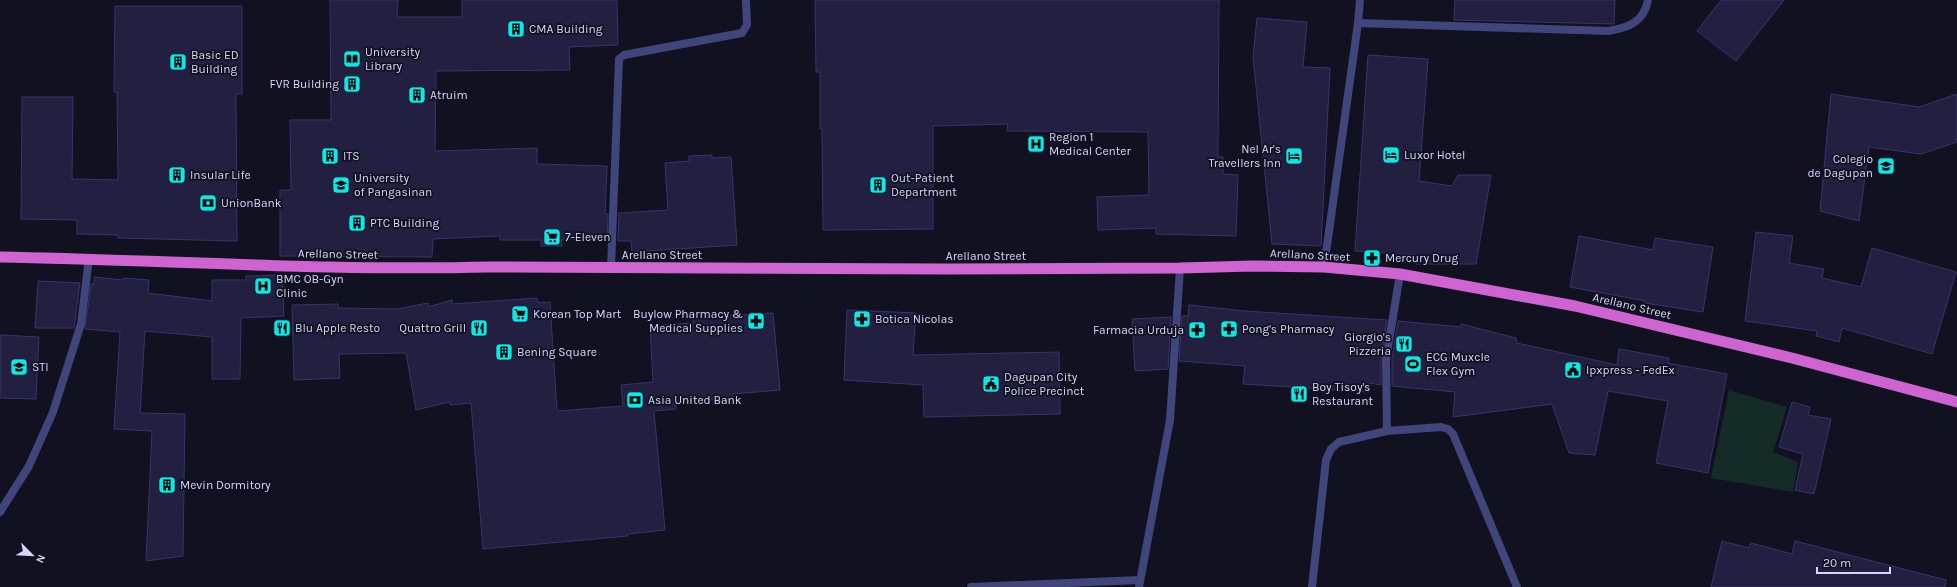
<svg xmlns="http://www.w3.org/2000/svg" width="1957" height="587" font-family="Karla,sans-serif">
<style>
.green{fill:#142b28}
.building{fill:#221f41;stroke:#39346a}
.lines{fill:none;stroke-linecap:round;stroke-linejoin:round}
.minor{stroke:#41457c;stroke-width:8}
.trunk{stroke:#ce64d0;stroke-width:11}
.labels{text-anchor:middle;dominant-baseline:central;stroke-width:3.5;stroke-linejoin:round;paint-order:stroke}
.poi-label{font-size:12px;fill:#d7d6fa;stroke:#121122;text-anchor:start}
.street-label{font-size:12px;fill:#d7d6fa;stroke:#121122}
</style>
<rect width="100%" height="100%" fill="#121122"/>
<!-- green -->
<polygon class="green" points="1729,390 1787,407 1773,452 1798,462 1793,492 1711,478"/>
<!-- building -->
<g class="building">
<polygon points="330,0 398,0 397,17 462,17 462,0 617,0 618,45 569,47 570,70 436,71 435,151 537,148 537,164 607,166 605,214 608,214 607,240 562,239 562,246 541,246 541,240 500,240 500,236 433,239 432,257 280,256 280,190 291,190 290,120 331,120"/>
<polygon points="815,0 1219,0 1218,157 1223,157 1223,174 1238,175 1236,236 1156,234 1156,228 1098,230 1097,197 1149,195 1148,132 1007,131 1008,124 933,126 933,229 823,230 822,129 820,129 820,72 816,72"/>
<polygon points="1455,0 1615,0 1614,24 1454,20"/>
<polygon points="1721,0 1784,0 1736,61 1697,31"/>
<polygon points="115,6 242,6 242,94 236,94 237,241 118,238 118,235 77,234 77,220 21,219 22,97 73,97 72,179 118,180 117,92 114,92"/>
<polygon points="1257,18 1307,22 1303,67 1330,68 1321,246 1272,244 1253,57"/>
<polygon points="1368,55 1428,59 1419,181 1452,186 1458,175 1491,175 1476,264 1416,264 1418,255 1355,251"/>
<polygon points="1831,94 1919,107 1957,94 1957,142 1921,154 1869,147 1859,221 1820,211"/>
<polygon points="712,155 712,158 731,157 737,245 632,252 631,241 618,241 619,213 668,210 665,163 689,161 689,156"/>
<polygon points="1756,232 1793,236 1789,263 1824,269 1822,278 1861,287 1872,248 1956,272 1932,354 1842,328 1839,342 1816,336 1817,331 1745,321"/>
<polygon points="1579,236 1653,250 1655,238 1713,247 1703,312 1645,303 1645,301 1570,287"/>
<polygon points="282,275 284,316 241,318 240,379 212,379 212,337 145,331 140,413 185,414 183,556 146,561 152,431 114,429 120,332 85,329 91,284 94,284 94,277 123,280 123,278 149,280 148,293 212,301 212,280 246,280 246,276"/>
<polygon points="38,281 80,283 74,328 35,328"/>
<polygon points="537,298 538,303 550,302 557,411 623,406 621,385 653,382 650,326 693,323 693,318 773,313 780,390 732,394 732,399 676,401 676,409 654,411 665,530 627,534 628,536 483,549 471,403 450,405 449,402 416,410 406,353 339,354 340,378 294,380 292,305 338,304 338,308 397,309 428,303 428,307 452,300 452,304"/>
<polygon points="1189,305 1245,311 1387,320 1381,358 1381,385 1369,383 1369,392 1243,384 1245,366 1179,361 1182,316 1188,316"/>
<polygon points="847,310 916,313 913,355 1059,352 1060,414 924,417 923,385 844,380"/>
<polygon points="1171,317 1168,369 1135,371 1132,319"/>
<polygon points="1398,321 1461,327 1461,324 1516,338 1517,343 1617,365 1619,349 1669,358 1668,363 1727,374 1708,473 1656,463 1668,401 1608,391 1595,455 1569,453 1552,404 1453,417 1455,392 1392,386 1392,359"/>
<polygon points="0,335 39,337 36,399 0,398"/>
<polygon points="1792,402 1810,407 1808,415 1831,419 1814,494 1795,490 1803,454 1779,447"/>
<polygon points="1722,541 1749,548 1751,543 1792,554 1795,541 1946,580 1945,587 1711,587"/>
</g>
<g class="lines">
<!-- minor -->
<g class="minor">
<path d="M1358,23L1608,31C1628,28 1644,22 1648,0"/>
<polyline points="1324,267 1358,23 1360,0"/>
<polyline points="611,268 619,59 624,55 742,33 747,25 746,0"/>
<polyline points="1387,431 1386,359 1400,274"/>
<polyline points="0,512 29,466 53,412 81,324 89,258"/>
<polyline points="971,587 1140,580"/>
<polyline points="1139,587 1170,420 1180,268"/>
<polyline points="1312,587 1326,460 1331,449 1339,442 1387,431 1441,427 1448,429 1453,434 1517,587"/>
</g>
<!-- trunk -->
<path class="trunk" d="M0,257C163,260 326,271 489,267L947,269L1180,268L1253,266L1324,267L1400,274L1575,306L1792,358L1957,402"/>
</g>
<!-- icons -->
<defs>
<symbol id="building-square" viewBox="-11 -11 22 22"><rect x="-9" y="-9" width="18" height="18" rx="4" fill="#1ae2e2" stroke="#121122"/><path d="M-4-6H4V6H1V3H-1V6H-4ZM-2.5-4.3h1.7v1.8h-1.7ZM.8-4.3h1.7v1.8H.8ZM-2.5-1h1.7V.8h-1.7ZM.8-1h1.7V.8H.8Z" fill="#111"/></symbol>
<symbol id="library-square" viewBox="-11 -11 22 22"><rect x="-9" y="-9" width="18" height="18" rx="4" fill="#1ae2e2" stroke="#121122"/><path d="M-6-4Q-3-5.5-.7-3.5V5Q-3 3-6 4ZM6-4Q3-5.5 .7-3.5V5Q3 3 6 4Z" fill="#111"/></symbol>
<symbol id="hospital-square" viewBox="-11 -11 22 22"><rect x="-9" y="-9" width="18" height="18" rx="4" fill="#1ae2e2" stroke="#121122"/><path d="M-5-5h3v3.5h4V-5h3V5h-3V1.5h-4V5h-3Z" fill="#111"/></symbol>
<symbol id="hotel-square" viewBox="-11 -11 22 22"><rect x="-9" y="-9" width="18" height="18" rx="4" fill="#1ae2e2" stroke="#121122"/><path d="M-6-4.5h1.5V1H6V5H4.5V3h-9V5H-6ZM-4 0a1.8 1.8 0 1 1 3.6 0ZM.5 0V-2.5h3Q6-2.5 6 0Z" fill="#111"/></symbol>
<symbol id="university-square" viewBox="-11 -11 22 22"><rect x="-9" y="-9" width="18" height="18" rx="4" fill="#1ae2e2" stroke="#121122"/><path d="M0-5L7-2L0 1L-7-2ZM-4 1L0 2.5L4 1V4Q0 6-4 4Z" fill="#111"/></symbol>
<symbol id="bank-square" viewBox="-11 -11 22 22"><rect x="-9" y="-9" width="18" height="18" rx="4" fill="#1ae2e2" stroke="#121122"/><path d="M-6-4H6V4H-6ZM0-2.3a2.3 2.3 0 1 0 0 4.6a2.3 2.3 0 1 0 0-4.6Z" fill="#111"/></symbol>
<symbol id="supermarket-square" viewBox="-11 -11 22 22"><rect x="-9" y="-9" width="18" height="18" rx="4" fill="#1ae2e2" stroke="#121122"/><path d="M-6-5.5h2.5l.6 2H6L4.5 2H-2.5L-4.4-4H-6ZM-1.5 3.2a1.3 1.3 0 1 0 .1 0ZM3 3.2a1.3 1.3 0 1 0 .1 0Z" fill="#111"/></symbol>
<symbol id="pharmacy-square" viewBox="-11 -11 22 22"><rect x="-9" y="-9" width="18" height="18" rx="4" fill="#1ae2e2" stroke="#121122"/><path d="M-2-6h4v4h4v4h-4v4h-4v-4h-4v-4h4Z" fill="#111"/></symbol>
<symbol id="restaurant-square" viewBox="-11 -11 22 22"><rect x="-9" y="-9" width="18" height="18" rx="4" fill="#1ae2e2" stroke="#121122"/><path d="M-5-6h1v4h1v-4h1v4h1v-4h1v5L-1.5 .5V6h-2V.5L-5-1ZM5-6V6H3V1.5H1.5Q1.5-4 5-6Z" fill="#111"/></symbol>
<symbol id="stadium-square" viewBox="-11 -11 22 22"><rect x="-9" y="-9" width="18" height="18" rx="4" fill="#1ae2e2" stroke="#121122"/><path d="M0-5a6.5 5 0 1 0 0 10a6.5 5 0 1 0 0-10ZM-3.5-1.8h7v3.6h-7Z" fill="#111"/></symbol>
<symbol id="civic-square" viewBox="-11 -11 22 22"><rect x="-9" y="-9" width="18" height="18" rx="4" fill="#1ae2e2" stroke="#121122"/><path d="M-.6-6.5H3V-4.5H.6V-3L4-1V1h2V6H-6V1h2V-1L-.6-3ZM-1.2 2.5V6h2.4V2.5Z" fill="#111"/></symbol>
</defs>
<g fill-rule="evenodd">
<use href="#building-square" x="506" y="19" width="20" height="20"/>
<use href="#library-square" x="342" y="49" width="20" height="20"/>
<use href="#building-square" x="168" y="52" width="20" height="20"/>
<use href="#building-square" x="342" y="74" width="20" height="20"/>
<use href="#building-square" x="407" y="85" width="20" height="20"/>
<use href="#hospital-square" x="1026" y="134" width="20" height="20"/>
<use href="#hotel-square" x="1381" y="145" width="20" height="20"/>
<use href="#building-square" x="320" y="146" width="20" height="20"/>
<use href="#hotel-square" x="1284" y="146" width="20" height="20"/>
<use href="#university-square" x="1876" y="156" width="20" height="20"/>
<use href="#building-square" x="167" y="165" width="20" height="20"/>
<use href="#university-square" x="331" y="175" width="20" height="20"/>
<use href="#building-square" x="868" y="175" width="20" height="20"/>
<use href="#bank-square" x="198" y="193" width="20" height="20"/>
<use href="#building-square" x="347" y="213" width="20" height="20"/>
<use href="#supermarket-square" x="542" y="227" width="20" height="20"/>
<use href="#pharmacy-square" x="1362" y="248" width="20" height="20"/>
<use href="#hospital-square" x="253" y="276" width="20" height="20"/>
<use href="#supermarket-square" x="510" y="304" width="20" height="20"/>
<use href="#pharmacy-square" x="852" y="309" width="20" height="20"/>
<use href="#pharmacy-square" x="746" y="311" width="20" height="20"/>
<use href="#restaurant-square" x="272" y="318" width="20" height="20"/>
<use href="#restaurant-square" x="469" y="318" width="20" height="20"/>
<use href="#pharmacy-square" x="1219" y="319" width="20" height="20"/>
<use href="#pharmacy-square" x="1187" y="320" width="20" height="20"/>
<use href="#restaurant-square" x="1394" y="334" width="20" height="20"/>
<use href="#building-square" x="494" y="342" width="20" height="20"/>
<use href="#stadium-square" x="1403" y="354" width="20" height="20"/>
<use href="#university-square" x="9" y="357" width="20" height="20"/>
<use href="#civic-square" x="1563" y="360" width="20" height="20"/>
<use href="#civic-square" x="981" y="374" width="20" height="20"/>
<use href="#restaurant-square" x="1289" y="384" width="20" height="20"/>
<use href="#bank-square" x="625" y="390" width="20" height="20"/>
<use href="#building-square" x="157" y="475" width="20" height="20"/>
</g>
<g class="labels">
<!-- poi labels -->
<g class="poi-label">
<text x="529" y="29">CMA Building</text>
<text x="365" y="52">University<tspan x="365" dy="14">Library</tspan></text>
<text x="191" y="55">Basic ED<tspan x="191" dy="14">Building</tspan></text>
<text x="339" y="84" text-anchor="end">FVR Building</text>
<text x="430" y="95">Atruim</text>
<text x="1049" y="137">Region 1<tspan x="1049" dy="14">Medical Center</tspan></text>
<text x="1281" y="149" text-anchor="end">Nel Ar's<tspan x="1281" dy="14">Travellers Inn</tspan></text>
<text x="1404" y="155">Luxor Hotel</text>
<text x="343" y="156">ITS</text>
<text x="1873" y="159" text-anchor="end">Colegio<tspan x="1873" dy="14">de Dagupan</tspan></text>
<text x="190" y="175">Insular Life</text>
<text x="354" y="178">University<tspan x="354" dy="14">of Pangasinan</tspan></text>
<text x="891" y="178">Out-Patient<tspan x="891" dy="14">Department</tspan></text>
<text x="221" y="203">UnionBank</text>
<text x="370" y="223">PTC Building</text>
<text x="565" y="237">7-Eleven</text>
<text x="1385" y="258">Mercury Drug</text>
<text x="276" y="279">BMC OB-Gyn<tspan x="276" dy="14">Clinic</tspan></text>
<text x="533" y="314">Korean Top Mart</text>
<text x="743" y="314" text-anchor="end">Buylow Pharmacy &amp;<tspan x="743" dy="14">Medical Supplies</tspan></text>
<text x="875" y="319">Botica Nicolas</text>
<text x="295" y="328">Blu Apple Resto</text>
<text x="466" y="328" text-anchor="end">Quattro Grill</text>
<text x="1242" y="329">Pong's Pharmacy</text>
<text x="1184" y="330" text-anchor="end">Farmacia Urduja</text>
<text x="1391" y="337" text-anchor="end">Giorgio's<tspan x="1391" dy="14">Pizzeria</tspan></text>
<text x="517" y="352">Bening Square</text>
<text x="1426" y="357">ECG Muxcle<tspan x="1426" dy="14">Flex Gym</tspan></text>
<text x="32" y="367">STI</text>
<text x="1586" y="370">Ipxpress - FedEx</text>
<text x="1004" y="377">Dagupan City<tspan x="1004" dy="14">Police Precinct</tspan></text>
<text x="1312" y="387">Boy Tisoy's<tspan x="1312" dy="14">Restaurant</tspan></text>
<text x="648" y="400">Asia United Bank</text>
<text x="180" y="485">Mevin Dormitory</text>
</g>
<!-- street labels -->
<g class="street-label">
<text transform="translate(338 254) rotate(1)">Arellano Street</text>
<text x="662" y="255">Arellano Street</text>
<text transform="translate(1310 255) rotate(3)">Arellano Street</text>
<text x="986" y="256">Arellano Street</text>
<text transform="translate(1632 306) rotate(13)">Arellano Street</text>
</g>
</g>
<!-- north arrow -->
<g transform="translate(32 555) rotate(114)" stroke="#121122" stroke-width="3" paint-order="stroke">
<path d="M0-3L7 15L0 10L-7 15Z" fill="#d7d6fa"/>
<text y="-6" font-size="11" font-weight="bold" text-anchor="middle" fill="#d7d6fa">N</text>
</g>
<!-- scale -->
<path d="M1817 567v6h73v-6" fill="none" stroke="#d7d6fa" stroke-width="2"/>
<text x="1823" y="567" font-size="12" fill="#d7d6fa" stroke="#121122" stroke-width="3" paint-order="stroke">20 m</text>
</svg>
